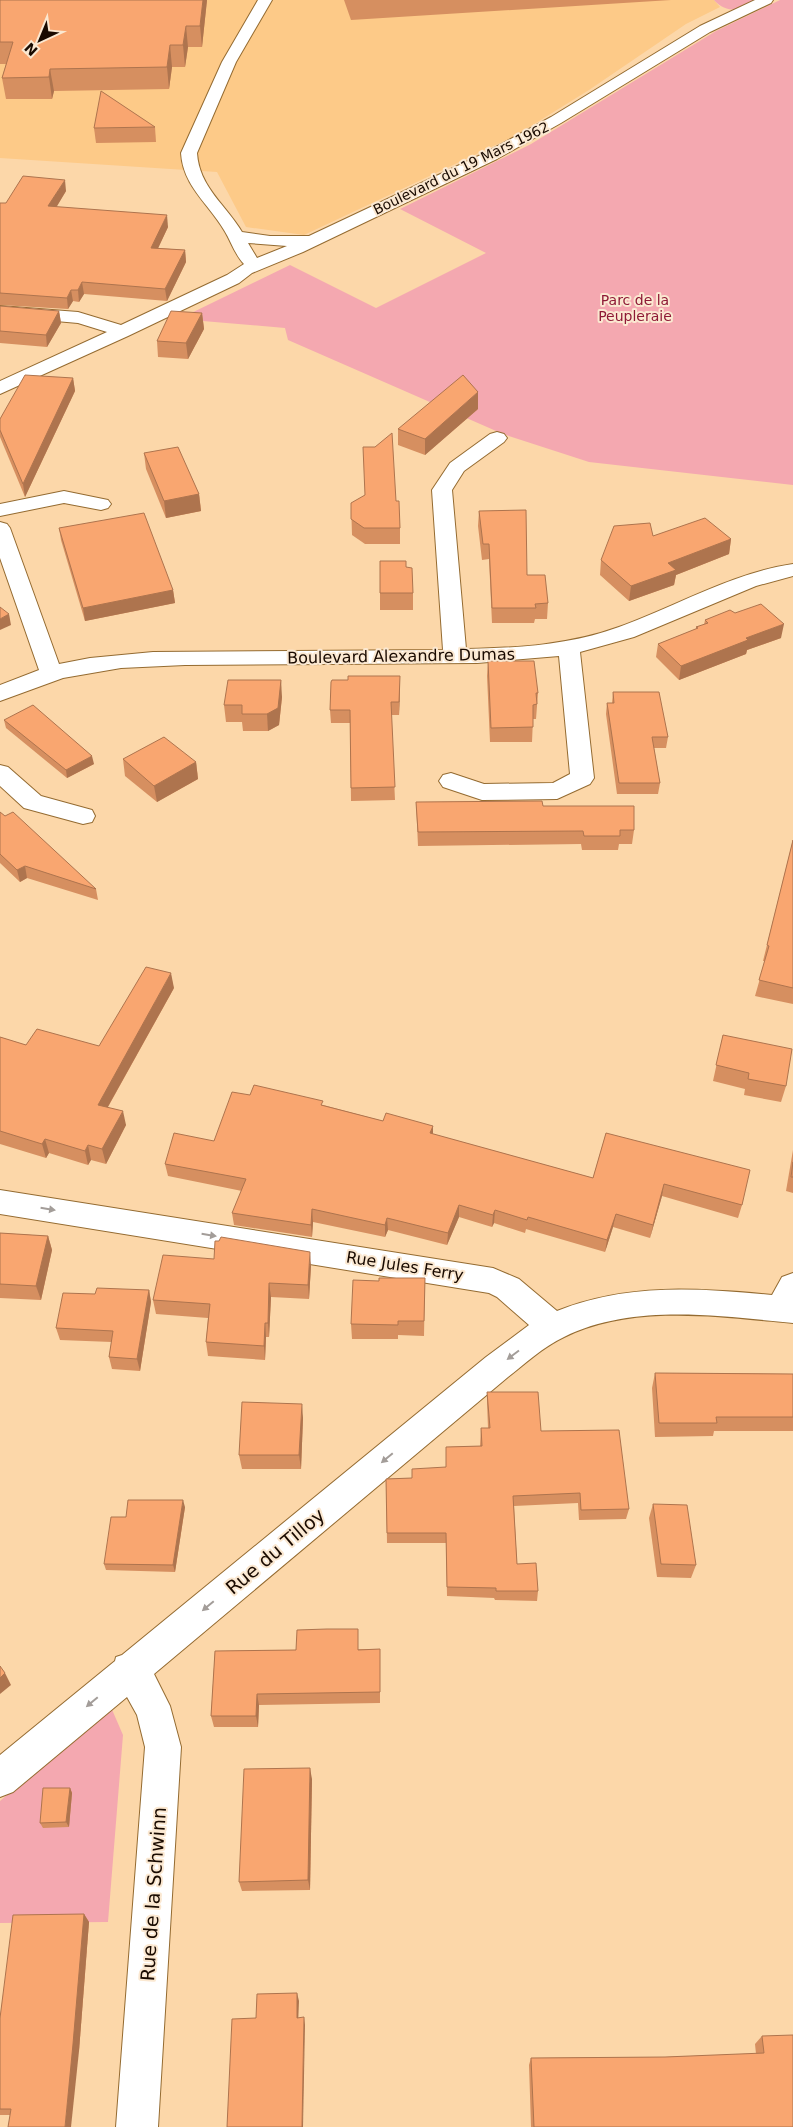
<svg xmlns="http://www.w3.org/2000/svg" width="793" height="2127" font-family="'DejaVu Sans',sans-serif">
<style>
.built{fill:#fdca88}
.green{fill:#f4a8b0}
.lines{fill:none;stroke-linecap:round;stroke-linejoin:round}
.minor-casing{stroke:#946b31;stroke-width:2}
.minor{fill:#fff;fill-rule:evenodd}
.wall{fill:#d68f60}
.shaded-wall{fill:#ae744e}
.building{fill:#f9a670;stroke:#ae744e}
.oneway{fill:#a39d99}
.labels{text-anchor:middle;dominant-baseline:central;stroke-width:4;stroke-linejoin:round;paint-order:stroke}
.far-street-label{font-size:14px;fill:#190a00;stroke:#fbe8d1}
.far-park-label{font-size:14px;fill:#8e1936;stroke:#fbe8d1}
.street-label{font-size:16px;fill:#190a00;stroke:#fbe8d1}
.near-street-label{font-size:19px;fill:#190a00;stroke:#fbe8d1}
</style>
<rect width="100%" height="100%" fill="#fcd7a9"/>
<!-- built -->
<polygon class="built" points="0,0 714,0 720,7 686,24 589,90 515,136 304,235 246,227 217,172 0,158"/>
<!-- green -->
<g class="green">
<path d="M714,0H766C749,8 729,17 714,0Z"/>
<polygon points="780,0 793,0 793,485 589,462 503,434 288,340 285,328 179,319 290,265 376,308 486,253 400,209 531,144 716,31"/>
<polygon points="110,1705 123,1735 108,1922 0,1923 0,1801"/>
</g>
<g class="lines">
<defs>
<g id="minor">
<path d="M258,0H272L236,62L197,153C199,187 226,205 242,232L270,236H309L485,153L551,117L700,26L755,0H773L771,3L710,32L561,123L497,159L303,252L252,273L239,283L128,336L0,394V381L107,332L78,323L0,316V306L78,312L121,325L227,275L244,264C235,255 231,241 224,230C208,203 183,186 181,153L222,62ZM248,243L287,246L257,258Z"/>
<path d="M497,432L504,434L507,438L504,442L464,471L452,490L466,649C517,648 570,645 619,627C677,606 732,573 793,564V576L756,586L634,637L580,652L594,778L590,784L557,799L482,800L443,787L439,781L443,775L451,773L484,784L553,783L570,774L559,656L477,663L185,665L121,668L63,678L0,701V685L39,670L0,558V522L7,524L10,528L59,664L90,658L153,652L443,650L432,490L450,463L490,434Z"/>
<polygon points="64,491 108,500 111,504 108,508 101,510 64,503 0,516 0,504"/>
<polygon points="0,765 8,767 41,796 92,810 95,816 92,822 83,824 24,808 0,786"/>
<path d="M0,1190L493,1268L519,1279L557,1311C626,1283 699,1288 772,1295L782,1277L793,1273V1323C719,1316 633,1303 564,1337C543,1347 526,1363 508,1377L154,1674L170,1706L181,1747L158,2127H116L145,1747L137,1715L127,1697L13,1792L0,1797V1755L115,1661L116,1657L122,1655L486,1357L529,1325L497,1297L489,1293L0,1214Z"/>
</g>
</defs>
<!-- minor casing -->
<use href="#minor" class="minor-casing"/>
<!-- minor -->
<use href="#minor" class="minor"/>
</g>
<!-- wall -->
<g class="wall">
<polygon points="0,0 207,0 202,47 188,47 185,67 172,67 169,89 54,91 52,99 6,99 2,78 6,64 0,64"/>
<polygon points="344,0 671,0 351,20"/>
<polygon points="155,127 156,142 96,143 94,128"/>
<polygon points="66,191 56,207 168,227 158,248 185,250 186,262 167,301 84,294 79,302 73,301 68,309 0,305 0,203 6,203"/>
<polygon points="0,306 59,311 61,323 47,347 0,343"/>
<polygon points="202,313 204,329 188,359 158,357 157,341"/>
<polygon points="73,378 75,391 25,497 0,437 0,419"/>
<polygon points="478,409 425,455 398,445 398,429"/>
<polygon points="144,453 199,494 201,511 166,518 146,469"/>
<polygon points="396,501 400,528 400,544 365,544 352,535 351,503"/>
<polygon points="479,511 548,603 547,619 535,619 534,623 492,623 489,559 482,560 478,526"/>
<polygon points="59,528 173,590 175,603 85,621 61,540"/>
<polygon points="653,536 731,539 729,554 676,575 674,585 629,601 600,575 601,560"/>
<polygon points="380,561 406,567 413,593 413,610 380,610"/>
<polygon points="735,613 781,638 747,650 746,654 679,680 656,657 658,644 696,629 696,627 704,625 705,620"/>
<polygon points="488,661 538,693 536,719 533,719 532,742 490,742 487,676"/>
<polygon points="400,689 399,715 391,715 395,800 351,801 350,723 331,723 330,710"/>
<polygon points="613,692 668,737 666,748 654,748 660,783 658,794 617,794 606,714 607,703 612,703"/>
<polygon points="282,697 279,725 268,731 243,731 242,722 226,722 224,705"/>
<polygon points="4,720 94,764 67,778 6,728"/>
<polygon points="123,759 196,762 198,779 157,802 125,776"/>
<polygon points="416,802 543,806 634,830 632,844 619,844 618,850 582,850 581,844 418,846"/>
<polygon points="0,812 96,889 98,900 27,878 20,882 0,863"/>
<polygon points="793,840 793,1004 755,996 765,961 763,961"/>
<polygon points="174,988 108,1107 126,1125 106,1164 91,1160 88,1165 49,1153 46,1158 0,1144 0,1037 26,1045 99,1046"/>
<polygon points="723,1035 786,1086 781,1102 744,1095 745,1089 713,1081"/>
<polygon points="250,1095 323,1105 383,1121 433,1126 433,1134 593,1178 606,1133 742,1205 738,1218 662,1196 650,1238 613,1227 605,1252 526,1229 525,1233 494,1223 492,1227 459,1217 447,1245 388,1230 385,1237 313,1222 312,1237 234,1225 232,1213 242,1191 168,1176 165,1164 214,1141"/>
<polygon points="793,1150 793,1193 786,1191"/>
<polygon points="0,1233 48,1236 52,1250 41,1300 0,1298"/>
<polygon points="311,1266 309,1299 271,1297 269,1337 266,1337 265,1360 208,1356 206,1342 208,1318 156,1314 153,1300"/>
<polygon points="425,1278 424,1336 398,1335 398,1339 352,1339 351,1324 379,1281"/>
<polygon points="149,1290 151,1302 140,1371 112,1369 109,1357 112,1342 60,1340 56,1328 95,1294"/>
<polygon points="655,1373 793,1374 793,1431 714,1431 713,1436 655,1437 652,1388"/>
<polygon points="487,1392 541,1431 629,1509 626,1519 579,1520 578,1503 514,1506 517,1564 538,1591 537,1601 495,1600 494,1598 447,1596 446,1543 387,1543 386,1479 412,1478 446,1467 446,1447 480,1446 481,1428 488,1428 487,1402"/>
<polygon points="303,1418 301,1469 242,1469 239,1455"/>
<polygon points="653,1504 696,1565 691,1578 657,1577 649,1518"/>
<polygon points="185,1507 175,1572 106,1570 104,1564 126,1517"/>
<polygon points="380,1649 380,1703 259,1705 258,1727 214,1727 211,1716 215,1651"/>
<polygon points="312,1779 310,1890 242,1891 239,1882"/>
<polygon points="70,1788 72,1793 69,1827 43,1828 40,1823"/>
<polygon points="84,1914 89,1922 79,2051 10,2115 0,2115 0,2018"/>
<polygon points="762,2036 793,2127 531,2127 529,2065 531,2058 665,2057 756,2054 755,2044"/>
</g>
<!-- shaded-wall -->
<g class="shaded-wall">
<polygon points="203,0 207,0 202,47 200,26"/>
<polygon points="186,26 188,47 185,67 183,45"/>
<polygon points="170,45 172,67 169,89 167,67"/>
<polygon points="50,69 54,91 52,99 49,77"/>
<polygon points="65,180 66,191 50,218 48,206"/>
<polygon points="167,215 168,227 153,259 151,248"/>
<polygon points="185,250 186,262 167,301 165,289"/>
<polygon points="82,282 84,294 79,302 78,290"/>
<polygon points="71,290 73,301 68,309 67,298"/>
<polygon points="59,311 61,323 47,347 46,335"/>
<polygon points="202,313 204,329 188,359 186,343"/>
<polygon points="73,378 75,391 25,497 23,484"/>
<polygon points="478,392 478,409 425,455 425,439"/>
<polygon points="199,494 201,511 166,518 164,501"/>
<polygon points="731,539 729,554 676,575 674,585 629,601 631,586 668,563"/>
<polygon points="173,590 175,603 85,621 83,608"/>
<polygon points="9,614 11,625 0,630 0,619"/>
<polygon points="784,624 781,638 747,650 746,654 679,680 681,666 746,638"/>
<polygon points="400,676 400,689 399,715 399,702"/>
<polygon points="281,680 282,697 279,725 268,731 267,714"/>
<polygon points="92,756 94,764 67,778 66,770"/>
<polygon points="196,762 198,779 157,802 154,786"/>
<polygon points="25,866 27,878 20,882 17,870"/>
<polygon points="171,973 174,988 101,1119 98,1105"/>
<polygon points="123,1111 126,1125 106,1164 102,1149"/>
<polygon points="433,1126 433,1139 430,1133"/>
<polygon points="45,1139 49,1153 46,1158 42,1144"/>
<polygon points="88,1145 91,1160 88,1165 85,1151"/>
<polygon points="664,1184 662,1196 650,1238 653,1225"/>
<polygon points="459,1205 459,1217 447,1245 448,1233"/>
<polygon points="312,1209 313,1222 312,1237 311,1225"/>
<polygon points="495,1210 494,1223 492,1227 493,1215"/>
<polygon points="616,1214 613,1227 605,1252 607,1240"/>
<polygon points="387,1218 388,1230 385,1237 385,1225"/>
<polygon points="48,1236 52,1250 41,1300 36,1286"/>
<polygon points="310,1252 311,1266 309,1299 308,1285"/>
<polygon points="269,1283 271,1297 269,1337 268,1323"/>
<polygon points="149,1290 151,1302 140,1371 137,1359"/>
<polygon points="265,1323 266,1337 265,1360 264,1346"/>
<polygon points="302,1404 303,1418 301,1469 299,1455"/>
<polygon points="183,1500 185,1507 175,1572 173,1565"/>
<polygon points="5,1673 11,1685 0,1694 0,1678"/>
<polygon points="257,1694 259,1705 258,1727 256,1716"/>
<polygon points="310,1768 312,1779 310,1890 308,1880"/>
<polygon points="70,1788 72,1793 69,1827 66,1822"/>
<polygon points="84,1914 89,1922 79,2051 71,2127 65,2127"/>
<polygon points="297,1993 299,2001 298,2025 297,2018"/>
<polygon points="304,2017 305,2025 303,2127 302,2127"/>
</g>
<!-- building -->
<g class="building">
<polygon points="0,0 203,0 200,26 186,26 183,45 170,45 167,67 50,69 49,77 2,78 13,42 0,42"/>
<polygon points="101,91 155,127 94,128"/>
<polygon points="23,176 65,180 48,206 167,215 151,248 185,250 165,289 82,282 78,290 71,290 67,298 0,293 0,203 6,203"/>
<polygon points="0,306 59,311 46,335 0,331"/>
<polygon points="171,311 202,313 186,343 157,341"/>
<polygon points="25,375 73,378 23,484 0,430 0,419"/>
<polygon points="463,375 478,392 425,439 398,429"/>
<polygon points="392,433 396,501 399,501 400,528 364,528 351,519 351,503 365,495 363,447 375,447"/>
<polygon points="178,447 199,494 164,501 144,453"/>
<polygon points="526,510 527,575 545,575 548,603 535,604 536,608 492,608 489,544 483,544 479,511"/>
<polygon points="144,513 173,590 83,608 59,528"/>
<polygon points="705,518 731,539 668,563 676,570 631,586 601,560 614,526 650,523 653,536"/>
<polygon points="380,561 406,561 406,567 412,568 413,593 380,593"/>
<polygon points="761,604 784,624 746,638 748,640 681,666 658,644 698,628 696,627 708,623 705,620 730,610 735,613"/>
<polygon points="0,607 9,614 0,619"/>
<polygon points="488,661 534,661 538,693 536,693 537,704 533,705 533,727 491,728"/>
<polygon points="348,676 400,676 399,702 391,702 395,787 351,788 350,710 330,710 331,682 332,680 348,680"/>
<polygon points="228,680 281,680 278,708 267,714 242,714 242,705 224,705"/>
<polygon points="613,692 659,692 668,737 652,737 660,783 619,783 607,703 614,703"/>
<polygon points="33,705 92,756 66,770 4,720"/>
<polygon points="164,737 196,762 154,786 123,759"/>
<polygon points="542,801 543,806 634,806 634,830 620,830 620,836 584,836 583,831 418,832 416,802"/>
<polygon points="0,812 5,816 13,812 96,889 25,866 17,870 0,854"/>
<polygon points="793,840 793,988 759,980 769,946 767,945"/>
<polygon points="146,967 171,973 98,1105 123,1111 102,1149 88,1145 85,1151 45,1139 42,1144 0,1131 0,1037 26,1045 37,1029 99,1046"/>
<polygon points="723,1035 792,1049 786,1086 748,1079 749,1073 716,1065"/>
<polygon points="254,1085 323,1101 321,1105 383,1121 386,1113 433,1126 430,1133 593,1178 606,1133 750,1170 742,1205 664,1184 653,1225 616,1214 607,1240 528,1217 527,1220 495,1210 493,1215 459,1205 448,1233 387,1218 385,1225 312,1209 311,1225 232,1213 246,1179 165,1164 174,1133 214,1141 232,1092 250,1095"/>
<polygon points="793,1162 793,1177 791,1177"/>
<polygon points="0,1233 48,1236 36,1286 0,1284"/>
<polygon points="221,1237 310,1252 308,1285 269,1283 268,1323 265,1323 264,1346 206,1342 210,1304 153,1300 163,1255 214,1259 215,1241 219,1241"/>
<polygon points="379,1278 425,1278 424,1321 398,1321 398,1325 351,1324 353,1280 379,1281"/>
<polygon points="97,1288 149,1290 137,1359 109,1357 113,1331 56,1328 63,1293 95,1294"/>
<polygon points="655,1373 793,1374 793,1417 716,1417 717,1423 659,1423"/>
<polygon points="487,1392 538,1392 541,1431 619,1430 629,1509 581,1510 580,1493 513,1496 517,1564 536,1563 538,1591 496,1591 496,1588 447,1587 446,1533 387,1533 386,1479 412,1478 412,1469 446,1467 446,1447 482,1446 481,1428 490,1428"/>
<polygon points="242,1402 302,1404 299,1455 239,1455"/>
<polygon points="128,1500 183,1500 173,1565 104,1564 111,1517 126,1517"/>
<polygon points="653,1504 687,1505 696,1565 661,1564"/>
<polygon points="327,1629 358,1629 358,1650 380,1649 380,1692 257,1694 256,1716 211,1716 215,1651 296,1650 297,1630"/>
<polygon points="0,1666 5,1673 0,1678"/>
<polygon points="310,1768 308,1880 239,1882 244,1769"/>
<polygon points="43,1788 70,1788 66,1822 40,1823"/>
<polygon points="84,1914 73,2044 65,2127 8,2127 11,2109 0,2109 0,2018 13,1915"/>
<polygon points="297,1993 297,2018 304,2017 302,2127 227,2127 232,2019 256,2018 257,1994"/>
<polygon points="793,2035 793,2127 534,2127 531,2058 665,2057 764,2053 762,2036"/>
</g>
<!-- one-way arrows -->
<defs><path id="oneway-solid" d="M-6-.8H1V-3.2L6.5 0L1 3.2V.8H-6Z" transform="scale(1.25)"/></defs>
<g class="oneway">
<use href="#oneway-solid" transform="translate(48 1209) rotate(9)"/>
<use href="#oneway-solid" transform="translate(209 1235) rotate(9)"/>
<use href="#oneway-solid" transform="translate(513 1355) rotate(143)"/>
<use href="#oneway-solid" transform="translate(387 1458) rotate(140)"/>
<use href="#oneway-solid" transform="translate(208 1606) rotate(140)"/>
<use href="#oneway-solid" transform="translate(92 1702) rotate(140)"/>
</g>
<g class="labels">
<!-- far-street labels -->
<g class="far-street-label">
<text transform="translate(461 168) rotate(-26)">Boulevard du 19 Mars 1962</text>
</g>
<!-- far-park labels -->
<g class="far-park-label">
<text x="635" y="300">Parc de la<tspan x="635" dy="16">Peupleraie</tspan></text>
</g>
<!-- street labels -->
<g class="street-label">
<text transform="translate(401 656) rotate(-1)">Boulevard Alexandre Dumas</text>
<text transform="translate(405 1266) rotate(9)">Rue Jules Ferry</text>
</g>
<!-- near-street labels -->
<g class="near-street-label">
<text transform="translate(275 1551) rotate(-40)">Rue du Tilloy</text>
<text transform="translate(153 1894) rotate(-86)">Rue de la Schwinn</text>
</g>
</g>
<!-- north arrow -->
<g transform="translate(40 40) rotate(224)" stroke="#fbe8d1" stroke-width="4" paint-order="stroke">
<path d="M0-4L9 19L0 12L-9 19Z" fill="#190a00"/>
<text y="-8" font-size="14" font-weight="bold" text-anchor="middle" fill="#190a00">N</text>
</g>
</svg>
